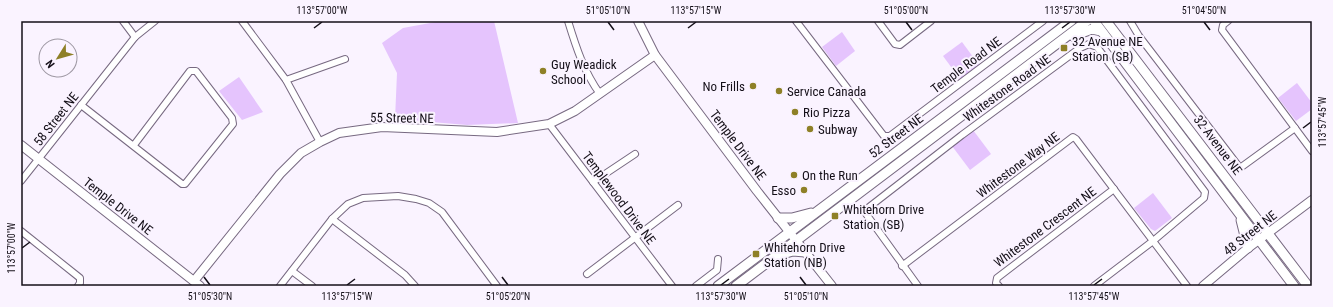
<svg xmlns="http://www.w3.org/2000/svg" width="1333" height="307" font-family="'Roboto Condensed',sans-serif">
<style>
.green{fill:#e5c4fd}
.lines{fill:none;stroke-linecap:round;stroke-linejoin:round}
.minor-casing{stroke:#776981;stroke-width:8}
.tertiary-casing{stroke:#776981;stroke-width:10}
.secondary-casing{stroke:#776981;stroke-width:11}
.minor{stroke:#fff;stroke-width:6}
.tertiary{stroke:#fff;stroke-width:8}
.secondary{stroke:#fff;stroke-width:9}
.ticks{fill:none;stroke:#140f18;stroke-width:1.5}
.poi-dot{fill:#8e8027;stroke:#faf3ff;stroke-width:1.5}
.labels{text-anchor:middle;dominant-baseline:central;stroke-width:4;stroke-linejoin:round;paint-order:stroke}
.poi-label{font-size:13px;fill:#140f18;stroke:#faf3ff;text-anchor:start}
.street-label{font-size:13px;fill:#140f18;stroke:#faf3ff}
.neatline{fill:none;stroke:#140f18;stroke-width:1.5}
.ticks-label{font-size:10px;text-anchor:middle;fill:#140f18}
</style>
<rect width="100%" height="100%" fill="#faf3ff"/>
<!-- green -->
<g class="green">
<polygon points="441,21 494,21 518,123 467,125 395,119 397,73 382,43 403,28"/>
<polygon points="842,32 855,51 836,66 822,47"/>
<polygon points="962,42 979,65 960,79 943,56"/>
<polygon points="239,77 263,112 242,120 219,91"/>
<polygon points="1297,83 1312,103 1312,109 1296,121 1278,98"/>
<polygon points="973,130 991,154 970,170 952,146"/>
<polygon points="1153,193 1172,218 1155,231 1151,229 1134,208"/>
</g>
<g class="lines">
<defs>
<g id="minor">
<polyline points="123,21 135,37"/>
<polyline points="242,21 286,80 320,142"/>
<path d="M568,21C576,47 584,72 600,94"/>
<polyline points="796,21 884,136 890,136 1043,21"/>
<polyline points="878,21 895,44 900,45 931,21"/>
<polyline points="1130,21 1139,36 1240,168 1295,128"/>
<polyline points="1228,21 1223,25 1222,30 1312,151"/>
<polyline points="286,80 345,59"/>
<polyline points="81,105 182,184 185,184 233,124 232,118 196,71 190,71 134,145"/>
<polyline points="549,124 672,286"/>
<polyline points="21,181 135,37 155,21"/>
<polyline points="593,182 635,154"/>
<polyline points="332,219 405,275 415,286"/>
<polyline points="21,231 80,278 80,283 78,286"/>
<polyline points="902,266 1073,137 1076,139 1187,286"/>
<polyline points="292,271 312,286"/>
<polyline points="587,274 678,205"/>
<polyline points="280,286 332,219 348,204 363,198 398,196 416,199 429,203 442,212 497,286"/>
<polyline points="696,286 717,270 718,259"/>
<polyline points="918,286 864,211 962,135 1080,48 1089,44 1097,47 1205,192 1204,198 1153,241 1094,286"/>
<polyline points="999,286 996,283 997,278 1114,189"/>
</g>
<g id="tertiary">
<polyline points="638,21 655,55 757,191 832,286"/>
<polyline points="21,145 200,286"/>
<polyline points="194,281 280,174 301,153 320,142 339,133 382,127 497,132 549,124 575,111 655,55"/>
<polyline points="1203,286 1248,248 1312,200"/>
</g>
<g id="secondary">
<polyline points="1094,21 1294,286"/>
<polyline points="1106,21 1308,286"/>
<polyline points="1073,36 1092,29 1101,31"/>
<polyline points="778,218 792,218 811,213"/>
<polyline points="1241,220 1248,248"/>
<polyline points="779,255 793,251 805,252"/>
<polyline points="718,286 1071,21"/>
<polyline points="736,286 1087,21"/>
</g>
</defs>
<!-- minor casing -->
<use href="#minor" class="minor-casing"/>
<!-- tertiary casing -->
<use href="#tertiary" class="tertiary-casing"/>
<!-- secondary casing -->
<use href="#secondary" class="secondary-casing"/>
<!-- minor -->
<use href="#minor" class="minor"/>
<!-- tertiary -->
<use href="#tertiary" class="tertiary"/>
<!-- secondary -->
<use href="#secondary" class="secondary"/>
</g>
<!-- ticks -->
<path class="ticks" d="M608,22L614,30M906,22L912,30M1204,22L1210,30M314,28L322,22M688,28L696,22M1062,28L1070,22M1303,128L1311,122M22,248L30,242M204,277L210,285M502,277L508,285M800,277L806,285M347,285L355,279M721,285L729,279M1094,285L1102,279"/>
<!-- markers -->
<g class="poi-dot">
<rect x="1060" y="44" width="8" height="8" rx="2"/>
<circle cx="543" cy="71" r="4"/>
<circle cx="753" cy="86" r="4"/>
<circle cx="779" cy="91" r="4"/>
<circle cx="795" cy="112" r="4"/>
<circle cx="810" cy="129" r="4"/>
<circle cx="794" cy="175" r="4"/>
<circle cx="804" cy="190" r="4"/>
<rect x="831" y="212" width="8" height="8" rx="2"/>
<rect x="752" y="250" width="8" height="8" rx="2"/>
</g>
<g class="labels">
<!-- poi labels -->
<g class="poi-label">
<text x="1072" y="41">32 Avenue NE<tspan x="1072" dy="15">Station (SB)</tspan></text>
<text x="551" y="64">Guy Weadick<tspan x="551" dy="15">School</tspan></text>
<text x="745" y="86" text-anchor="end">No Frills</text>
<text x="787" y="91">Service Canada</text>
<text x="803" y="112">Rio Pizza</text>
<text x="818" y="129">Subway</text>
<text x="802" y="175">On the Run</text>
<text x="796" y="190" text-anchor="end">Esso</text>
<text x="843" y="209">Whitehorn Drive<tspan x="843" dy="15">Station (SB)</tspan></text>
<text x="764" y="247">Whitehorn Drive<tspan x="764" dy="15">Station (NB)</tspan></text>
</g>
<!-- street labels -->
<g class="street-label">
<text transform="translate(966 65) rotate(-37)">Temple Road NE</text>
<text transform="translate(1007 88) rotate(-36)">Whitestone Road NE</text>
<text transform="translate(402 118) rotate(1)">55 Street NE</text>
<text transform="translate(56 119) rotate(-52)">58 Street NE</text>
<text transform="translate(896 136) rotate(-37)">52 Street NE</text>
<text transform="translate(738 145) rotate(53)">Temple Drive NE</text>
<text transform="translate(1218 145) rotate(53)">32 Avenue NE</text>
<text transform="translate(1018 165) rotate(-37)">Whitestone Way NE</text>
<text transform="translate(619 198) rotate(53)">Templewood Drive NE</text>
<text transform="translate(118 206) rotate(38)">Temple Drive NE</text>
<text transform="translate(1045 227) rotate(-37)">Whitestone Crescent NE</text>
<text transform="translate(1250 233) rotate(-38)">48 Street NE</text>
</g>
</g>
<!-- border -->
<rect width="1333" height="307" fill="none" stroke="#faf3ff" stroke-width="44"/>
<!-- north arrow -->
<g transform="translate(58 58) rotate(233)"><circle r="19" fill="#faf3ff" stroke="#9e98a3"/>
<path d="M0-3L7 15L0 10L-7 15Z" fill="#8e8027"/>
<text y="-6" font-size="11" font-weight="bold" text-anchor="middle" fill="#140f18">N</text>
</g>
<rect x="22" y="22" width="1289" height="263" class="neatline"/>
<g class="ticks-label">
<text x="322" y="14">113°57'00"W</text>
<text x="608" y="14">51°05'10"N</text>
<text x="696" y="14">113°57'15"W</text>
<text x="906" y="14">51°05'00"N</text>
<text x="1070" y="14">113°57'30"W</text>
<text x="1204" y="14">51°04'50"N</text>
<text transform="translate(1322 122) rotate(-90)" y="4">113°57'45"W</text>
<text transform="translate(11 248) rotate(-90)" y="4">113°57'00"W</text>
<text x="210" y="300">51°05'30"N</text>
<text x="347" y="300">113°57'15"W</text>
<text x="508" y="300">51°05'20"N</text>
<text x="721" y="300">113°57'30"W</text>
<text x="806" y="300">51°05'10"N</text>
<text x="1094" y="300">113°57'45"W</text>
</g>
</svg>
